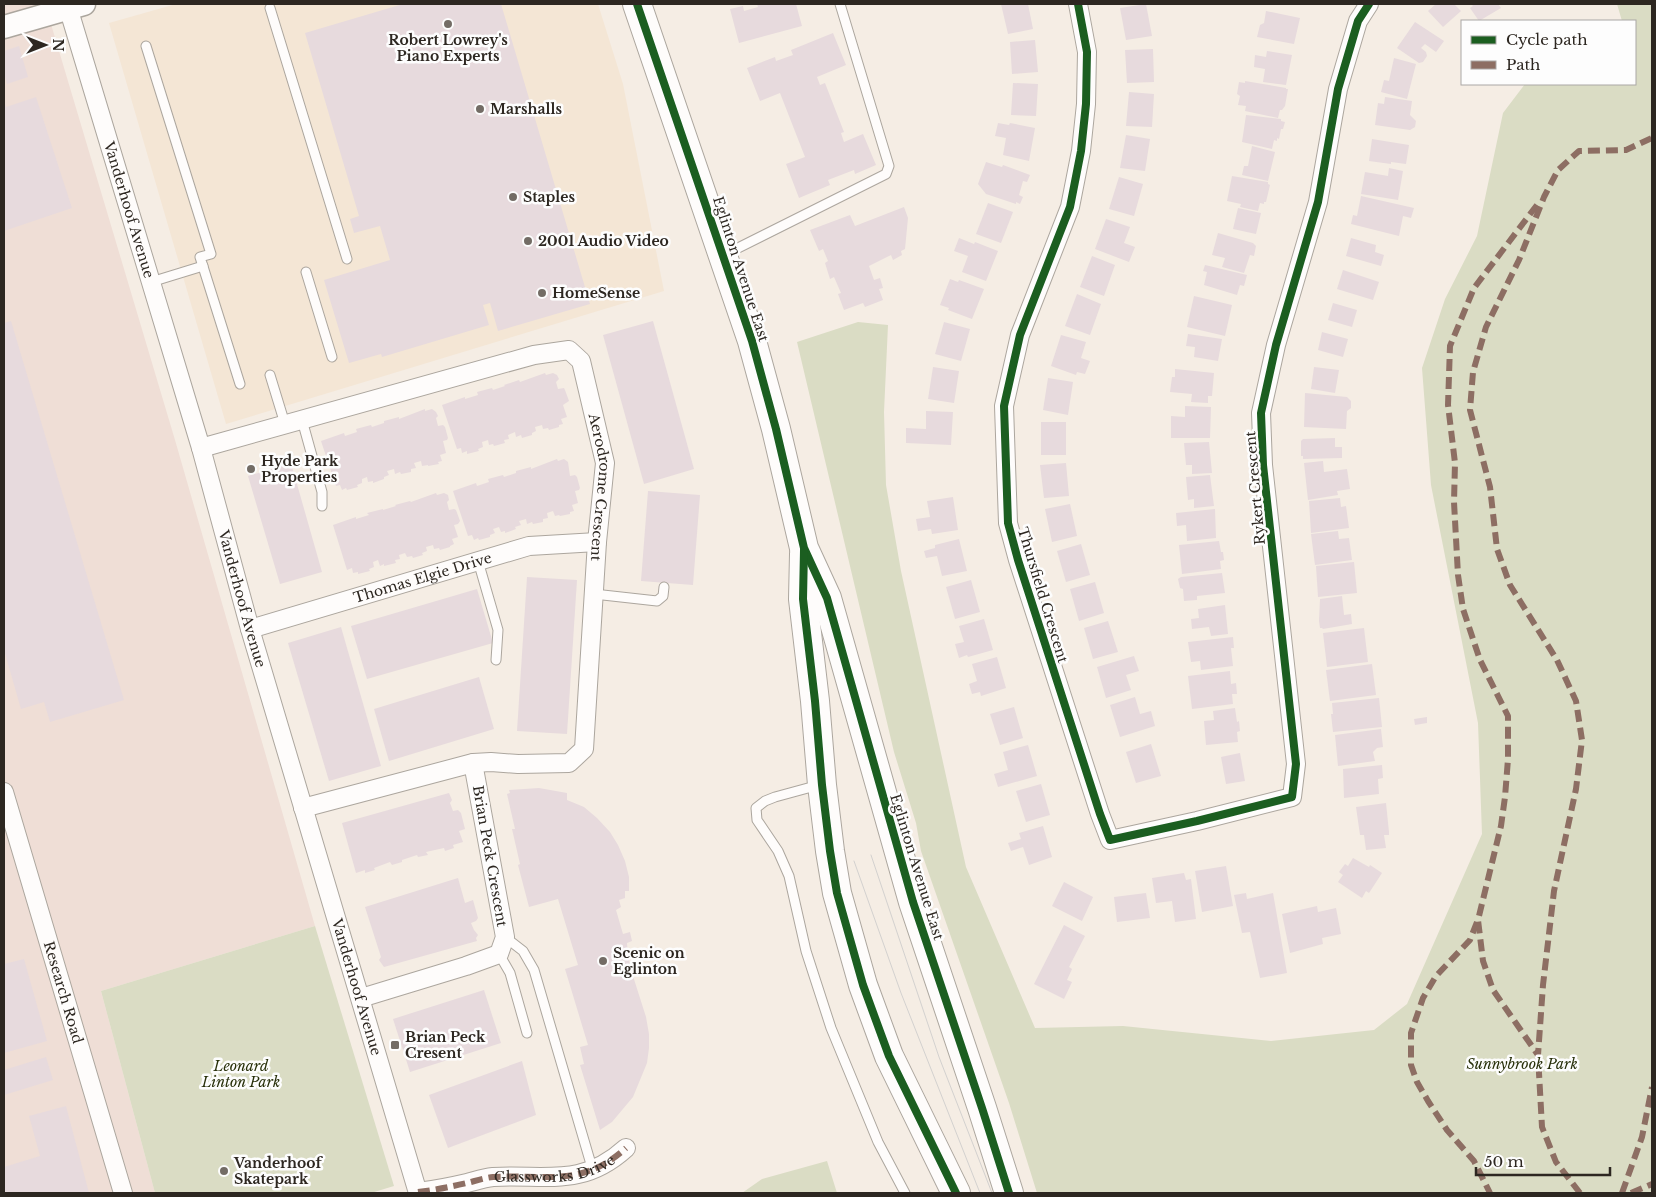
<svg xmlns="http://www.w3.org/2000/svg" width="1656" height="1197" font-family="'Libre Baskerville',serif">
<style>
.built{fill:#f4e6d5}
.industrial{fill:#efded6}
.green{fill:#dadcc4}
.building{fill:#e7dadd}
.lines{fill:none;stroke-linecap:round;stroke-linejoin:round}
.service-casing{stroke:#aca69e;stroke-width:11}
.minor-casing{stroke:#aca69e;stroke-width:20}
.tertiary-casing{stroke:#aca69e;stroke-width:25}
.primary-casing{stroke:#aca69e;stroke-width:30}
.service{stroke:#fefcfb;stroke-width:9}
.minor{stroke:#fefcfb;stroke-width:18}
.tertiary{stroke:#fefcfb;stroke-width:22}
.primary{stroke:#fefcfb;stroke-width:28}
.tram{stroke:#d3d1cf;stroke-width:1}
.quiet{stroke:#8d6e63;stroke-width:6;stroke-dasharray:12 6;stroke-linecap:butt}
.cycleway-casing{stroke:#fdfdfd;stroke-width:11}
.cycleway{stroke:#1b5e20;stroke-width:8}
.poi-dot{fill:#736c65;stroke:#fdfdfd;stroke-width:2}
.labels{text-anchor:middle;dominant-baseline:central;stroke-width:5;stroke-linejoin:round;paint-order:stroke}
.poi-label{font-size:14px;font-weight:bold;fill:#2d2721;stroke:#fdfdfd;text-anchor:start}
.street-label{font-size:14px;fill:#2d2721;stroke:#fdfdfd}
.park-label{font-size:14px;font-style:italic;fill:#28300a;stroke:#fdfdfd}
</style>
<rect width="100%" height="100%" fill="#f5ede4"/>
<!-- built -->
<polygon class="built" points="176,4 598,4 623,84 664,291 226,424 109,23"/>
<!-- industrial -->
<polygon class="industrial" points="4,4 45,4 175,440 315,926 101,991 155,1193 4,1193"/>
<!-- green -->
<g class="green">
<polygon points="1617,4 1652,4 1652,1193 1037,1193 1009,1103 921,851 916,823 894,752 797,342 858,322 888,325 884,412 886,485 901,571 966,867 1035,1028 1123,1026 1271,1041 1374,1030 1407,1004 1482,834 1478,723 1431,485 1422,368 1445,299 1477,236 1503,113 1525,84 1635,84 1635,21 1622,21"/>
<polygon points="315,926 394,1186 371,1193 155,1193 101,991"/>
<polygon points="827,1161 837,1193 742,1193 762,1179"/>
</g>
<!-- building -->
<g class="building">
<polygon points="403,4 501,4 590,304 498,331 490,303 483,305 489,325 382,357 381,354 349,363 324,280 390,260 380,226 354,233 350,219 359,216 305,33"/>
<polygon points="757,4 796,4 802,26 739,43 730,9 743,6 744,11 758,7"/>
<polygon points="1001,4 1028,4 1033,29 1008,34"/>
<polygon points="1146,4 1152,36 1126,40 1120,8"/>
<polygon points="1436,4 1454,4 1461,11 1443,27 1428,11"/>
<polygon points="1471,4 1498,4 1501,8 1479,21 1470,8 1473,6"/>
<polygon points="1266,11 1300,18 1294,44 1257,37 1260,25 1264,23"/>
<polygon points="1415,22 1444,41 1436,52 1425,44 1421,48 1426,52 1427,56 1423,62 1419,63 1397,48"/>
<polygon points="833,33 846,65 817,77 820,85 825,83 844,132 841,133 844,142 863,134 876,165 855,174 854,170 828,180 830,185 799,198 786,164 805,157 780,93 760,101 747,68 775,57 776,61 793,55 791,50"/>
<polygon points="1035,40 1038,72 1012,74 1010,42"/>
<polygon points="19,46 28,77 7,84 4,73 4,51"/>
<polygon points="1153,49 1154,82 1127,83 1125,50"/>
<polygon points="1267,51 1292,55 1286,85 1263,82 1265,69 1254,67 1255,55 1266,57"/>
<polygon points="1394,58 1416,64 1407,99 1381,92 1384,80 1389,81"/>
<polygon points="1245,81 1286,88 1286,89 1288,89 1285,106 1282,110 1280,110 1278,118 1245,111 1246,106 1238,105 1240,96 1237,94 1239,82 1245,83"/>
<polygon points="1013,83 1038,84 1036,116 1011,115"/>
<polygon points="1129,92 1154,94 1152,127 1126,126"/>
<polygon points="36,97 72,208 4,231 4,102 6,107"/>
<polygon points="1385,97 1412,101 1410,115 1416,121 1415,127 1410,130 1375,125 1378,103 1384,104"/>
<polygon points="1246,115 1281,119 1281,121 1285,122 1283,129 1281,129 1279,139 1277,138 1277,141 1274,140 1272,149 1242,142"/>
<polygon points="998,123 1009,125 1010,123 1035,128 1029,161 1003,155 1006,138 995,136"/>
<polygon points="1126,135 1150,139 1145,171 1120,168"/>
<polygon points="1372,139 1409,145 1406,164 1391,162 1391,164 1369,161"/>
<polygon points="1252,146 1275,152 1268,181 1242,175 1244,166 1248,166"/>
<polygon points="986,162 1002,167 1003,165 1030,175 1027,182 1023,181 1019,195 1023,197 1020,204 1016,202 1016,204 986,194 978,184"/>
<polygon points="1389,168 1403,171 1398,200 1361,194 1365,172 1388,176"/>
<polygon points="1232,176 1268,182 1268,184 1270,185 1266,202 1264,202 1264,204 1260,203 1258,211 1240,207 1241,204 1227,201"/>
<polygon points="1119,177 1143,184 1134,216 1109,209"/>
<polygon points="1361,196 1414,208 1411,218 1403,216 1399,236 1351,224 1353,215 1357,216"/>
<polygon points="988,203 1013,212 1001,243 976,234"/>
<polygon points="904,207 908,218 905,249 901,251 902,255 893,260 891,255 869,266 874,280 880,278 883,288 879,289 883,300 865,307 863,303 844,310 838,294 841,293 834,277 830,279 825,263 828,261 823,249 819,251 810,230 850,215 855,226"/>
<polygon points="1238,208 1261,213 1256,234 1233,229"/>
<polygon points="1106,219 1130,227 1124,243 1135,247 1129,262 1095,249"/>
<polygon points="1218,233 1253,243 1256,246 1254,256 1250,255 1244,273 1222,267 1225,258 1212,255"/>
<polygon points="959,238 974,244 975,242 998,251 986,281 962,272 968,256 954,251"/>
<polygon points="1351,238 1376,245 1375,252 1384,255 1381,266 1346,256"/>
<polygon points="1092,256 1115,265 1104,296 1080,287"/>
<polygon points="1205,265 1247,275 1244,286 1240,285 1237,295 1204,285 1207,272 1203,271"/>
<polygon points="1343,270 1379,282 1373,300 1337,289"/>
<polygon points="950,279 958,282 959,280 984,289 972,319 948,310 949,308 940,305"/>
<polygon points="1077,294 1101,304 1090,335 1065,326"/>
<polygon points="1194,296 1232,305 1225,336 1187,327"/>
<polygon points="1333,303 1357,310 1352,327 1328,320"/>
<polygon points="11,321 124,700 50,722 44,702 21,709 4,650 4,323"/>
<polygon points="653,321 694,469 644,484 603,335"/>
<polygon points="944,322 970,329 961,361 935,354"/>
<polygon points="1322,332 1348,339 1343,357 1318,350"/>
<polygon points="1188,334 1222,339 1218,361 1194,357 1195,347 1186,346"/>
<polygon points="1061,335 1086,342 1081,358 1090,361 1085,374 1077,372 1076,375 1051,366"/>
<polygon points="933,367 959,371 954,403 928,399"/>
<polygon points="1314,367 1339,370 1335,393 1311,389"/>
<polygon points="1175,369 1214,373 1212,396 1208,396 1208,403 1191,402 1192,394 1170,392 1172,377 1175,377"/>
<polygon points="545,373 546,375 553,373 557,375 559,379 556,382 558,389 564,388 565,390 569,401 563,405 567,417 561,419 563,424 559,425 559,427 549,430 548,428 543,429 542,425 535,427 536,431 532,433 532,435 522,438 521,435 516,437 515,432 508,435 509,439 504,440 505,443 494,446 493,444 489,445 488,440 482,442 483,447 478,449 479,451 467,454 467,451 462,453 461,448 457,449 442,405 465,397 465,399 478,395 477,392 492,388 493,390 505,386 504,385 519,380 520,382"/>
<polygon points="1048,378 1073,382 1068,415 1043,410"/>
<polygon points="1305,393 1347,397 1351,401 1351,408 1347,411 1346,429 1304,427"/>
<polygon points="1185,406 1211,407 1210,438 1171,438 1171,416 1185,417"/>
<polygon points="425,409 425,411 432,409 436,412 438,416 436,418 438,426 443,425 445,427 448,438 447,440 443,441 446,453 440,455 442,461 438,462 439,464 428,466 428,465 422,466 421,461 414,463 416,468 411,469 411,472 401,474 400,472 395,474 394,469 387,471 389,475 384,477 384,479 373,483 373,481 368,482 367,477 362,479 362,483 357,485 358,487 347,490 346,488 342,490 340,485 336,486 321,441 344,433 345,436 357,432 356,429 371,425 372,427 384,423 384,421 399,417 399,419"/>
<polygon points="926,411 953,412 951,445 906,443 906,428 926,429"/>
<rect x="1041" y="422" width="25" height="33"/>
<polygon points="1335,438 1335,447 1342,447 1342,458 1303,459 1303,456 1301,456 1301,441 1303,439"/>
<polygon points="1209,442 1212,473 1192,474 1192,465 1186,465 1184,443"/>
<polygon points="557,459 558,461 564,459 568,462 570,476 575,475 577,477 580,488 579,490 575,491 578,503 572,505 574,511 570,512 570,514 560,516 559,515 555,516 553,511 547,513 548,518 543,519 543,522 533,524 532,522 527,524 526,519 519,521 521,525 515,527 516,529 505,533 505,531 501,532 499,527 493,529 495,533 490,535 490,537 479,540 478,538 474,540 472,535 468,536 453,491 476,483 477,486 489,482 488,479 503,475 504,477 516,473 516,471 531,467 531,469"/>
<polygon points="1323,461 1324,472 1347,469 1350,489 1337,491 1338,495 1308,500 1304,463"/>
<polygon points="291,463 322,572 280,584 248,476"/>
<polygon points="1066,463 1069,496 1044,498 1040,465"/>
<polygon points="1210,475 1214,506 1194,508 1194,499 1188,500 1186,477"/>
<polygon points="648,491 700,495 693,585 641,581"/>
<polygon points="436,493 437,495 444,493 448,495 449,500 447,502 449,510 454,509 456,510 460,521 458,524 454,525 458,537 452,539 454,544 450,546 450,547 440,550 439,548 434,549 433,545 426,547 427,551 422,553 423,555 413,558 412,556 407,557 405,553 399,555 400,559 395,560 396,563 384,566 384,564 380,566 378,560 373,562 374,567 369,569 370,571 358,574 358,572 353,573 352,568 347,570 333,525 356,517 356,519 369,515 367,513 383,509 383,510 396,506 395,505 410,501 411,502"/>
<polygon points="953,497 958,530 932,534 931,529 918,531 916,519 930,517 927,501"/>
<polygon points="1340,498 1341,507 1346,506 1349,528 1311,533 1309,501"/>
<polygon points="1070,504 1077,536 1052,542 1045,509"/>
<polygon points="1215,509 1216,538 1187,541 1186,525 1177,526 1176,513"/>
<polygon points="1338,531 1339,539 1349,538 1352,560 1315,565 1311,534"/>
<polygon points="959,539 967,571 942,576 937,556 926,558 924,551 935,548 935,545"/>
<polygon points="1219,541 1221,552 1223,552 1224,560 1220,561 1221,569 1182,574 1179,545"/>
<polygon points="1081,544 1090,575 1066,582 1057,551"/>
<polygon points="1354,562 1357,593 1318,597 1316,566"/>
<polygon points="1222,573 1225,593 1197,596 1197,600 1184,601 1183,589 1180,588 1178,579 1181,577"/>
<polygon points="527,577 577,580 567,734 517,731"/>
<polygon points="971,580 980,612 955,619 946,587"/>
<polygon points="1095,582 1104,613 1079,621 1070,589"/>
<polygon points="477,589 493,643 367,679 351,626"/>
<polygon points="1342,596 1344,615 1351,614 1352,624 1323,629 1322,628 1320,628 1319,621 1320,599"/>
<polygon points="1225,605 1228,634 1211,636 1209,627 1192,629 1191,619 1199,618 1198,609"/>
<polygon points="984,619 993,650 968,657 967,655 959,658 955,644 964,642 959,626"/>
<polygon points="1108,621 1118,652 1093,659 1084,628"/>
<polygon points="341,627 381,766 329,781 288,643"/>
<polygon points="1364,628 1368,662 1327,667 1323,633"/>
<polygon points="1233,637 1234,648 1231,648 1233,666 1201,670 1200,661 1191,662 1188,642"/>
<polygon points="1134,656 1139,671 1126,675 1131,690 1106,698 1097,667"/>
<polygon points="997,657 1006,688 981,696 980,692 972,694 969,684 977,681 972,664"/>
<polygon points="1372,664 1376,695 1330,701 1326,670"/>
<polygon points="1230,671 1231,684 1236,683 1237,694 1232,694 1233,704 1192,709 1188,676"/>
<polygon points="479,677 494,729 389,761 374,709"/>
<polygon points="1135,697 1140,714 1151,711 1155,726 1120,737 1110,705"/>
<polygon points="1379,698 1382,727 1333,732 1331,714 1333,714 1332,703"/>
<polygon points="1014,707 1023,738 1000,745 990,714"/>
<polygon points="1235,708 1237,722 1239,721 1240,731 1237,732 1238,742 1206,745 1204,721 1214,720 1213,711"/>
<polygon points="1427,717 1427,723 1415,725 1414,719"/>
<polygon points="1381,729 1383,747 1377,748 1373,752 1375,761 1338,766 1335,735"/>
<polygon points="1151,744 1161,776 1136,783 1126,752"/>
<polygon points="1028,745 1037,776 998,787 994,774 1008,770 1003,752"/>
<polygon points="1240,753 1245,781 1226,784 1221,757"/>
<polygon points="1382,765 1383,778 1378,779 1379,794 1344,798 1343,769"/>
<polygon points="1041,784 1050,815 1026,822 1016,791"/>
<polygon points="539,788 567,793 567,800 584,807 597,818 610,832 618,845 625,861 629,877 629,891 625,891 625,898 619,900 621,907 616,910 623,934 630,932 632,941 627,943 628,957 633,976 646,1017 649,1034 649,1048 647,1063 633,1097 612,1122 600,1130 580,1065 584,1064 580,1047 588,1045 565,969 578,965 558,899 529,907 518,865 520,864 512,829 515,829 507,794 510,793 509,790"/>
<polygon points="449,793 452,800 450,803 453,811 458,810 461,813 465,829 459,831 463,842 453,845 454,848 445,851 444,848 426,852 428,855 418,857 417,855 402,860 402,862 392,865 390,862 374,868 375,870 365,873 365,870 356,873 342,823"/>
<polygon points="1386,803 1389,832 1389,835 1384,835 1386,848 1366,850 1364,835 1360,835 1356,807"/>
<polygon points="1043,826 1052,857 1029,865 1023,847 1011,851 1008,843 1021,839 1019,833"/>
<polygon points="1353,858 1369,867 1370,865 1382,873 1369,893 1366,891 1362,898 1338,882 1343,875 1339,872 1345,864 1348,866"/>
<polygon points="1226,866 1233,906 1202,912 1195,871"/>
<polygon points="1184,873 1186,880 1191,879 1196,919 1175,922 1172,901 1156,903 1152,878"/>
<polygon points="458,878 465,903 473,900 478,918 476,921 471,923 474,930 478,935 476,938 477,941 384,967 379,960 381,957 365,907"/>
<polygon points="1064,882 1093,897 1082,921 1052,906"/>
<polygon points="1146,893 1150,918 1117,922 1114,897"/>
<polygon points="1246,893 1247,899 1273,893 1287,973 1260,978 1250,932 1242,933 1234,895"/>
<polygon points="1317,906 1318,912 1336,908 1341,934 1322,938 1323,944 1290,953 1282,914"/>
<polygon points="1064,925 1085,936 1069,967 1072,969 1067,980 1072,982 1064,999 1034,984"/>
<polygon points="24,959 47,1041 4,1053 4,964"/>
<polygon points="484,990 501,1043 410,1072 393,1019"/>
<polygon points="46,1057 53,1080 4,1095 4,1070"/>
<polygon points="522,1061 536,1115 448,1148 429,1095"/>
<polygon points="66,1106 89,1193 4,1193 4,1167 40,1156 29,1116"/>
</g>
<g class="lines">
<defs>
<g id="service">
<polyline points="270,8 347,259"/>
<polyline points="146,46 211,254 200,257 240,384"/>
<polyline points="726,254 886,174 889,166 840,4"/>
<polyline points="306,272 332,357"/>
<polyline points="151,282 203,266"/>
<polyline points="270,375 285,424"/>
<polyline points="302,420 322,492 322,506"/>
<polyline points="478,561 498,630 496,660"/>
<polyline points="594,594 657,601 663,596 664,587"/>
<polyline points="819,785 775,797 765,801 756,808 757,820 778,851 789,876 806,951 831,1028 878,1142 905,1193"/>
<polyline points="505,937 523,951 534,970 593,1171"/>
<polyline points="499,954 510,973 527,1033"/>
</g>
<g id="minor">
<path id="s1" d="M67,4L201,448L250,629L418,1193"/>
<polyline points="1078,4 1087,52 1086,104 1081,151 1070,207 1020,335 1004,406 1008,523 1018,560 1100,814 1110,840 1197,821 1292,797 1296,764 1263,465 1261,413 1276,345 1318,202 1338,89 1358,21 1369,4"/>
<path id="s2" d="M201,448L534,355L569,350L581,361L605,463L597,542L584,749L569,763L518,764L491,762L473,763L303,808"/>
<path id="s3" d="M250,629L529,546L597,542"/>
<path id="s4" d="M4,792L123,1193"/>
<polyline points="361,998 466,966 499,954 505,937 473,763"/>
<path id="s5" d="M418,1192C434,1190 450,1187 467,1183C475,1181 484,1178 493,1177C546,1174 582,1188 626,1148"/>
</g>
<polyline id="tertiary" points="4,27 84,4"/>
<g id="primary">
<polyline points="637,4 752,341 776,429 804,548 827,598 913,902 982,1108 1009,1193"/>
<polyline points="804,554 803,599 815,701 822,785 830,851 837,893 863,985 889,1056 956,1193"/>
</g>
</defs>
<!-- service casing -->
<use href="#service" class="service-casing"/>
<!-- minor casing -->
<use href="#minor" class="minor-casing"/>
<!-- tertiary casing -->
<use href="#tertiary" class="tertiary-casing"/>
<!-- primary casing -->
<use href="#primary" class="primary-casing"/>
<!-- service -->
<use href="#service" class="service"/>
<!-- minor -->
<use href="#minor" class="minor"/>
<!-- tertiary -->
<use href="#tertiary" class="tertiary"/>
<!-- primary -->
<use href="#primary" class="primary"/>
<!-- tram -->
<g class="tram">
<polyline points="871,855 939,1057 992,1193"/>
<polyline points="854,861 901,993 980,1193"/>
</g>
<!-- quiet -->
<g class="quiet">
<polyline points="1537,205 1474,288 1450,346 1448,405 1455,463 1454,502 1458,575 1463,609 1480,660 1508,716 1508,759 1505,797 1501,826 1478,920 1483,961 1493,990 1538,1055"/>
<polyline points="1477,922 1470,940 1436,976 1423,998 1411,1033 1411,1065 1417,1082 1428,1101 1447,1130 1474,1161 1490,1193"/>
<path d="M418,1192C434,1190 450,1187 467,1183C475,1181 484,1178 493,1177C546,1174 582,1188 626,1148"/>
<polyline points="1580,1193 1556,1162 1542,1127 1538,1055 1543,985 1554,891 1576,789 1582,740 1576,701 1557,660 1510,585 1497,549 1490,487 1470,410 1473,372 1486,327 1519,260 1544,197 1558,170 1579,151 1626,150 1652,138"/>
<polyline points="1622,1193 1642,1137 1652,1087"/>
<polyline points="1631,1193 1652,1184"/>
</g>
<defs>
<g id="cycleway">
<polyline points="637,4 752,341 776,429 804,548 827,598 913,902 982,1108 1009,1193"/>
<polyline points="1078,4 1087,52 1086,104 1081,151 1070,207 1020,335 1004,406 1008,523 1018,560 1100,814 1110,840 1197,821 1292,797 1296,764 1263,465 1261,413 1276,345 1318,202 1338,89 1358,21 1369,4"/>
<polyline points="804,550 803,599 815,701 822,785 830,851 837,893 863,985 889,1056 956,1193"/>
</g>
</defs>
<!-- cycleway casing -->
<use href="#cycleway" class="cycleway-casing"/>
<!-- cycleway -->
<use href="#cycleway" class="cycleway"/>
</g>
<!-- markers -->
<g class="poi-dot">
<circle cx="448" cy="24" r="5"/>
<circle cx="480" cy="109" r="5"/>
<circle cx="513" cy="197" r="5"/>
<circle cx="528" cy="241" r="5"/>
<circle cx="542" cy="293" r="5"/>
<circle cx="251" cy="469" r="5"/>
<circle cx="603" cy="961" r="5"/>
<rect x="390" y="1040" width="10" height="10" rx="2.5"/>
<circle cx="224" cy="1171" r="5"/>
</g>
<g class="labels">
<!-- poi labels -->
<g class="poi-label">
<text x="448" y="40" text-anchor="middle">Robert Lowrey's<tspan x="448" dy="16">Piano Experts</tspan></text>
<text x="490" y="109">Marshalls</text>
<text x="523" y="197">Staples</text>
<text x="538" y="241">2001 Audio Video</text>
<text x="552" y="293">HomeSense</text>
<text x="261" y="461">Hyde Park<tspan x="261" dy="16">Properties</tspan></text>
<text x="613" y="953">Scenic on<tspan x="613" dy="16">Eglinton</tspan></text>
<text x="405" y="1037">Brian Peck<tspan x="405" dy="16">Cresent</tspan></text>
<text x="234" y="1163">Vanderhoof<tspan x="234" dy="16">Skatepark</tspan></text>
</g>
<!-- street labels -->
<g class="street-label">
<text stroke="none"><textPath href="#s1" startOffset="215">Vanderhoof Avenue</textPath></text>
<text transform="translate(741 269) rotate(72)">Eglinton Avenue East</text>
<text stroke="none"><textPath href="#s2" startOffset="526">Aerodrome Crescent</textPath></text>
<text transform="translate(1255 488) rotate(-95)">Rykert Crescent</text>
<text stroke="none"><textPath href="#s3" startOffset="180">Thomas Elgie Drive</textPath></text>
<text transform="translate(1043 595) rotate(73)">Thursfield Crescent</text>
<text stroke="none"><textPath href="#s1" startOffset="620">Vanderhoof Avenue</textPath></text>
<text transform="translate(490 856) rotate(80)">Brian Peck Crescent</text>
<text transform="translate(917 867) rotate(73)">Eglinton Avenue East</text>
<text stroke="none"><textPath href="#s1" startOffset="1025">Vanderhoof Avenue</textPath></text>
<text stroke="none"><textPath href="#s4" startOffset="209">Research Road</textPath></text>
<text stroke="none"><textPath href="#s5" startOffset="139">Glassworks Drive</textPath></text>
</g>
<!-- park labels -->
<g class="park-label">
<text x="1522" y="1064">Sunnybrook Park</text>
<text x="241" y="1066">Leonard<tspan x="241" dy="16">Linton Park</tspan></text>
</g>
</g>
<!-- border -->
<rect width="1656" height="1197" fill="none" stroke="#2d2721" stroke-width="10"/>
<!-- legend -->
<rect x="1461" y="20" width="175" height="65" fill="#fdfdfd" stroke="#aaa7a5"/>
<rect x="1471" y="36" width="25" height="8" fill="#1b5e20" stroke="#aaa7a5"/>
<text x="1506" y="45" font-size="15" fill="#2d2721">Cycle path</text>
<rect x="1471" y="61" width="25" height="8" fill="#8d6e63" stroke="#aaa7a5"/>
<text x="1506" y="70" font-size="15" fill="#2d2721">Path</text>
<!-- north arrow -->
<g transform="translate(45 45) rotate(90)" stroke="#fdfdfd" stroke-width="4" paint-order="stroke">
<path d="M0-4L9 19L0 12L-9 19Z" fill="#2d2721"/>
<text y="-8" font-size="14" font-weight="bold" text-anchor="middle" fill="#2d2721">N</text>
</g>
<!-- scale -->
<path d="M1476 1167v8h134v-8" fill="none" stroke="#2d2721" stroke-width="2.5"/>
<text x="1484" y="1167" font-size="15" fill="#2d2721" stroke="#fdfdfd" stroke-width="4" paint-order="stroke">50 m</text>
</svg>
